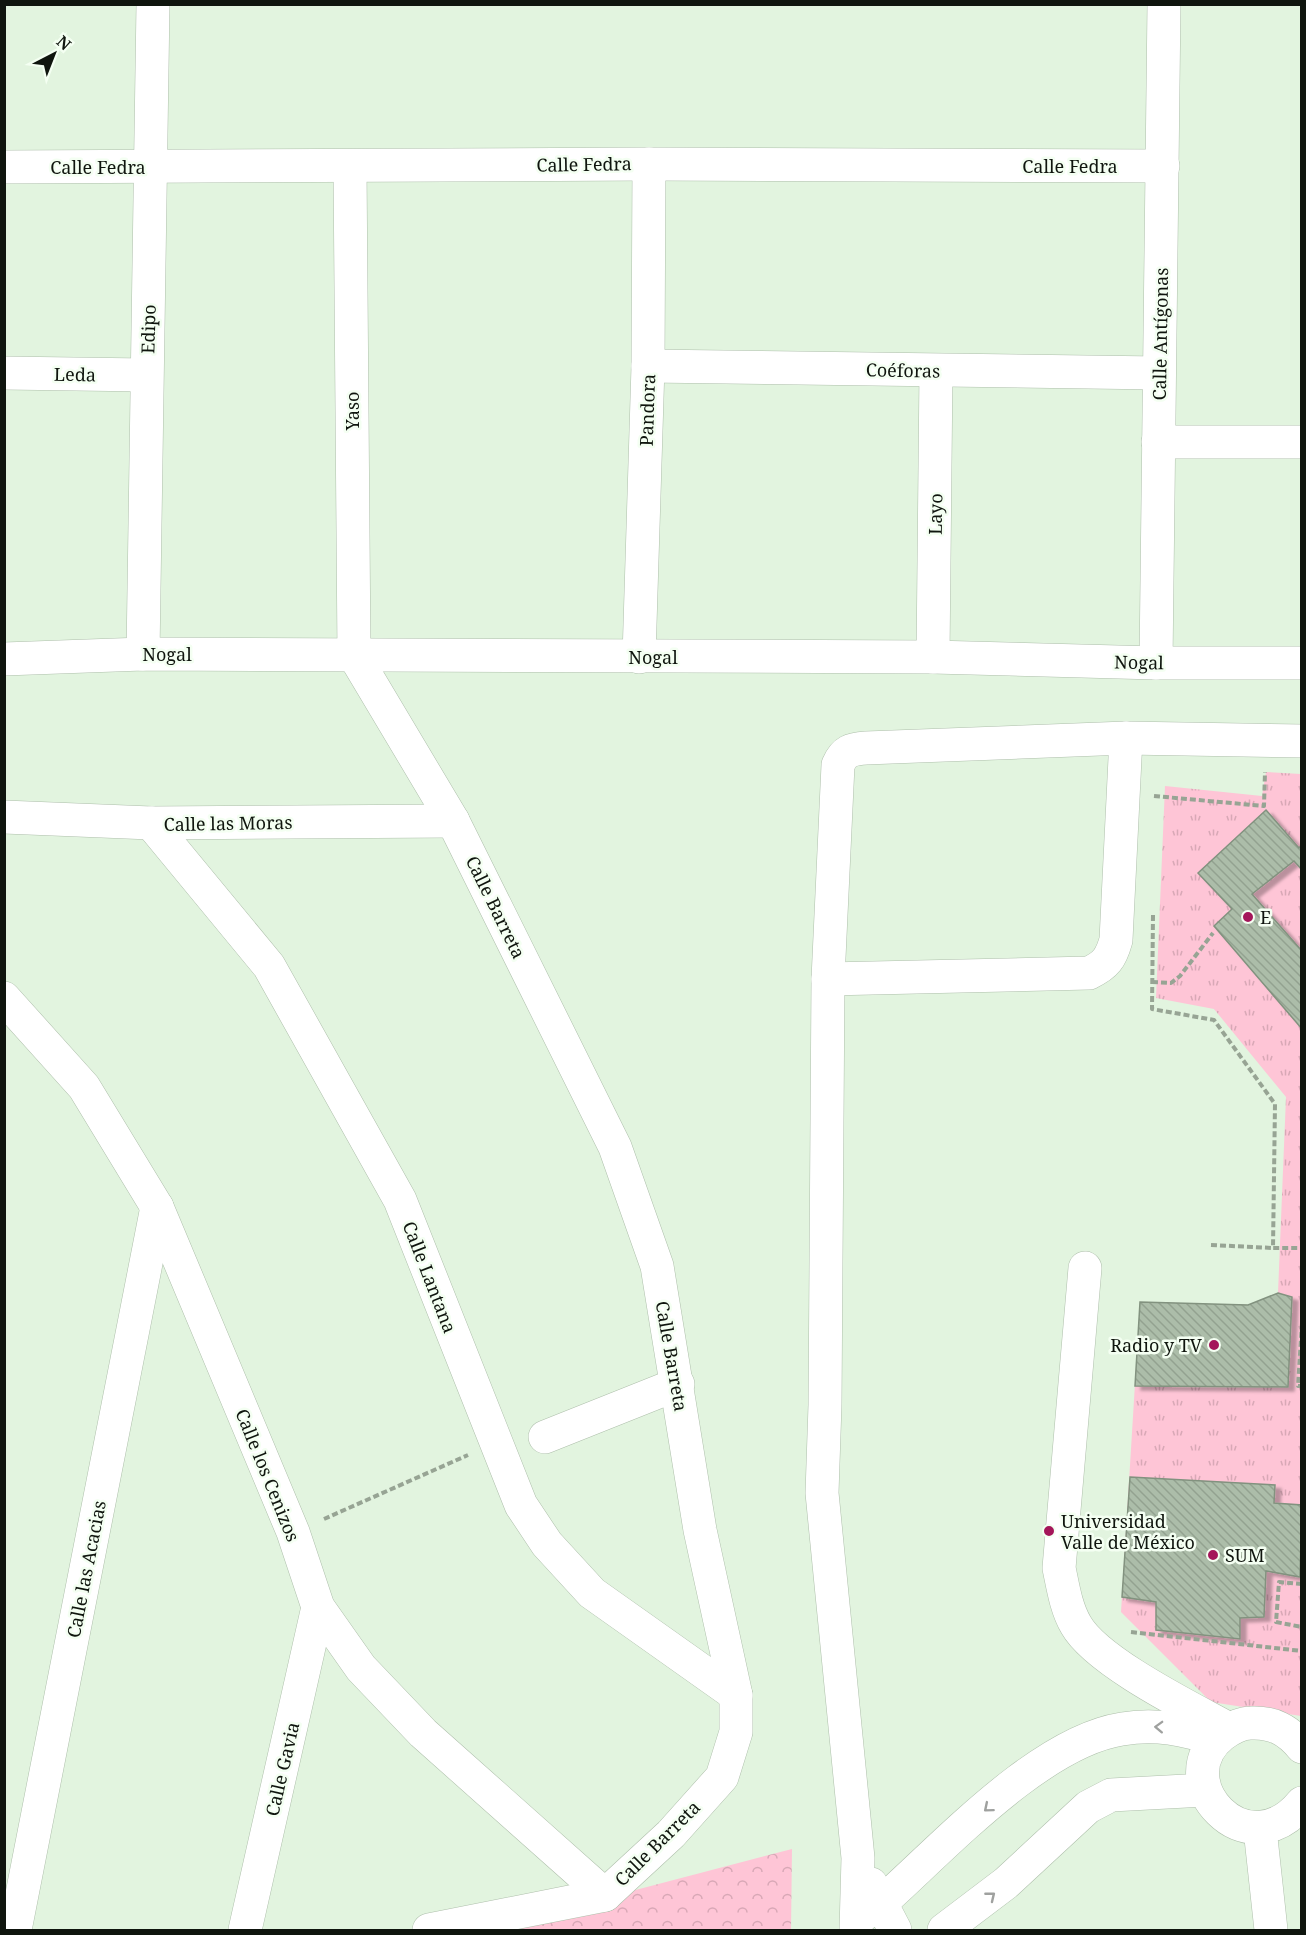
<svg xmlns="http://www.w3.org/2000/svg" width="1306" height="1935" font-family="'Noto Serif',serif">
<style>
.grass{fill:url(#grass-tufts)}
.park{fill:url(#park-crowns)}
.building{fill:url(#building-back-hatch);stroke:#82927f;stroke-width:1.5;filter:url(#shadow)}
.lines{fill:none;stroke-linecap:round;stroke-linejoin:round}
.minor-casing{stroke:#aebfab;stroke-width:34}
.path{stroke:#97a494;stroke-width:4;stroke-dasharray:6 3;stroke-linecap:butt}
.minor{stroke:#fff;stroke-width:33}
.oneway{stroke:#9fa19f}
.poi-dot{fill:#a4165a;stroke:#f4fff2;stroke-width:2}
.labels{text-anchor:middle;dominant-baseline:central;stroke-width:5;stroke-linejoin:round;paint-order:stroke}
.street-label{font-size:18px;fill:#0f150e;stroke:#f4fff2}
.poi-label{font-size:18px;fill:#0f150e;stroke:#f4fff2;text-anchor:start}
</style>
<defs>
<pattern id="grass-tufts" width="24" height="20" patternUnits="userSpaceOnUse" patternTransform="scale(1.5)"><rect width="24" height="20" fill="#fec5d6"/><path d="M3 7l-1-3M5 7V3M7 7l1-3M15 17l-1-3M17 17v-4M19 17l1-3" fill="none" stroke="#d8a8b6"/></pattern>
<pattern id="park-crowns" width="20" height="18" patternUnits="userSpaceOnUse" patternTransform="scale(1.5)"><rect width="20" height="18" fill="#fec5d6"/><path d="M2 6a3 3 0 1 1 6 0M12 15a3 3 0 1 1 6 0" fill="none" stroke="#d8a8b6"/></pattern>
<pattern id="building-back-hatch" width="6" height="6" patternUnits="userSpaceOnUse" patternTransform="scale(1.5)"><rect width="6" height="6" fill="#acbda9"/><path d="M-1 5l2 2M0 0l6 6M5-1l2 2" fill="none" stroke="#93a290"/></pattern>
<filter id="shadow"><feDropShadow dx="6" dy="4" stdDeviation="1.5" flood-color="#0004"/></filter>
</defs>
<rect width="100%" height="100%" fill="#e2f4df"/>
<!-- grass -->
<polygon class="grass" points="1266,772 1301,774 1301,1716 1211,1702 1121,1612 1140,1302 1248,1305 1278,1293 1286,1097 1214,1009 1156,998 1165,786 1262,796"/>
<!-- park -->
<polygon class="park" points="792,1849 791,1930 483,1930"/>
<!-- building -->
<g class="building">
<polygon points="1266,810 1299,848 1302,845 1302,870 1294,861 1252,894 1302,951 1302,1029 1214,926 1232,909 1198,873"/>
<polygon points="1278,1293 1292,1297 1288,1387 1135,1386 1140,1302 1248,1305"/>
<polygon points="1130,1477 1275,1485 1274,1503 1302,1505 1300,1577 1266,1571 1264,1617 1240,1618 1240,1639 1156,1630 1156,1602 1122,1597"/>
</g>
<g class="lines">
<defs>
<g id="minor">
<polyline points="4,167 649,164 1163,166"/>
<polyline points="350,167 354,655 453,821 615,1147 657,1266 700,1530 736,1695 736,1732 722,1777 671,1834 605,1895 429,1930"/>
<polyline points="648,366 1159,373"/>
<polyline points="4,373 146,375"/>
<polyline points="1158,442 1302,442"/>
<polyline points="143,654 153,4"/>
<polyline points="639,657 648,366 649,164"/>
<polyline points="933,657 936,371"/>
<polyline points="4,659 143,654 933,657 1156,663 1302,663"/>
<polyline points="1156,663 1164,4"/>
<polyline points="4,817 151,823 453,821"/>
<polyline points="151,823 269,966 400,1200 521,1505 547,1544 592,1593 736,1695"/>
<path d="M828,979L1089,973C1106,965 1111,958 1116,940L1126,738"/>
<polyline points="4,998 84,1087 157,1207 293,1532 318,1607 361,1668 423,1733 605,1895"/>
<path d="M1085,1268L1059,1568C1063,1587 1066,1608 1076,1625C1097,1662 1191,1708 1229,1729"/>
<polyline points="545,1437 678,1384"/>
<path d="M1302,1747C1288,1730 1273,1722 1251,1723C1240,1723 1230,1729 1222,1735C1165,1780 1246,1871 1302,1803"/>
<polyline points="1260,1829 1271,1930"/>
<polyline points="871,1884 895,1930"/>
<path d="M857,1919L881,1903C943,1848 1039,1742 1122,1729C1155,1723 1185,1729 1216,1740"/>
<polyline points="15,1930 157,1207"/>
<polyline points="245,1930 318,1607"/>
<path d="M856,1930L858,1858L822,1493L825,1405L828,979L838,765C844,751 851,749 866,748L1126,738L1302,741"/>
<polyline points="944,1930 1006,1883 1088,1807 1111,1795 1205,1790"/>
</g>
</defs>
<!-- minor casing -->
<use href="#minor" class="minor-casing"/>
<!-- path -->
<g class="path">
<polyline points="1154,796 1264,806 1265,772"/>
<polyline points="1153,915 1152,1009 1214,1020 1275,1104 1273,1248 1302,1248"/>
<polyline points="1152,982 1171,983 1180,976 1213,933"/>
<polyline points="1211,1245 1273,1248"/>
<polyline points="1302,1323 1298,1386 1302,1386"/>
<polyline points="324,1519 468,1455"/>
<polyline points="1302,1584 1279,1582 1276,1622 1302,1627"/>
<polyline points="1131,1632 1302,1651"/>
</g>
<!-- minor -->
<use href="#minor" class="minor"/>
</g>
<!-- one-way arrows -->
<defs><path id="oneway-chevron" d="M-2-3.5L2.5 0L-2 3.5" fill="none" stroke-width="1.6" stroke-linecap="round" stroke-linejoin="round" transform="scale(1.5)"/></defs>
<g class="oneway">
<use href="#oneway-chevron" transform="translate(1159 1727) rotate(-178)"/>
<use href="#oneway-chevron" transform="translate(988 1808) rotate(140)"/>
<use href="#oneway-chevron" transform="translate(991 1896) rotate(-39)"/>
</g>
<!-- markers -->
<g class="poi-dot">
<circle cx="1248" cy="917" r="6"/>
<circle cx="1214" cy="1345" r="6"/>
<circle cx="1049" cy="1531" r="6"/>
<circle cx="1213" cy="1555" r="6"/>
</g>
<g class="labels">
<!-- street labels -->
<g class="street-label">
<text transform="translate(584 164) rotate(-1)">Calle Fedra</text>
<text x="1070" y="166">Calle Fedra</text>
<text x="98" y="167">Calle Fedra</text>
<text transform="translate(148 329) rotate(-88)">Edipo</text>
<text transform="translate(1160 334) rotate(-89)">Calle Antígonas</text>
<text transform="translate(903 370) rotate(1)">Coéforas</text>
<text transform="translate(75 374) rotate(1)">Leda</text>
<text transform="translate(647 410) rotate(-88)">Pandora</text>
<text transform="translate(352 411) rotate(-90)">Yaso</text>
<text transform="translate(935 514) rotate(-89)">Layo</text>
<text x="167" y="654">Nogal</text>
<text x="653" y="657">Nogal</text>
<text transform="translate(1139 662) rotate(1)">Nogal</text>
<text transform="translate(228 823) rotate(-1)">Calle las Moras</text>
<text transform="translate(496 907) rotate(64)">Calle Barreta</text>
<text transform="translate(430 1277) rotate(69)">Calle Lantana</text>
<text transform="translate(672 1356) rotate(80)">Calle Barreta</text>
<text transform="translate(268 1475) rotate(68)">Calle los Cenizos</text>
<text transform="translate(86 1569) rotate(-79)">Calle las Acacias</text>
<text transform="translate(282 1769) rotate(-77)">Calle Gavia</text>
<text transform="translate(657 1843) rotate(-45)">Calle Barreta</text>
</g>
<!-- poi labels -->
<g class="poi-label">
<text x="1260" y="917">E</text>
<text x="1202" y="1345" text-anchor="end">Radio y TV</text>
<text x="1061" y="1521">Universidad<tspan x="1061" dy="21">Valle de México</tspan></text>
<text x="1225" y="1555">SUM</text>
</g>
</g>
<!-- border -->
<rect width="1306" height="1935" fill="none" stroke="#0f150e" stroke-width="12"/>
<!-- north arrow -->
<g transform="translate(54 54) rotate(42)" stroke="#f4fff2" stroke-width="4.5" paint-order="stroke">
<path d="M0-4.5L10 22L0 15L-10 22Z" fill="#0f150e"/>
<text y="-9" font-size="16" font-weight="bold" text-anchor="middle" fill="#0f150e">N</text>
</g>
</svg>
